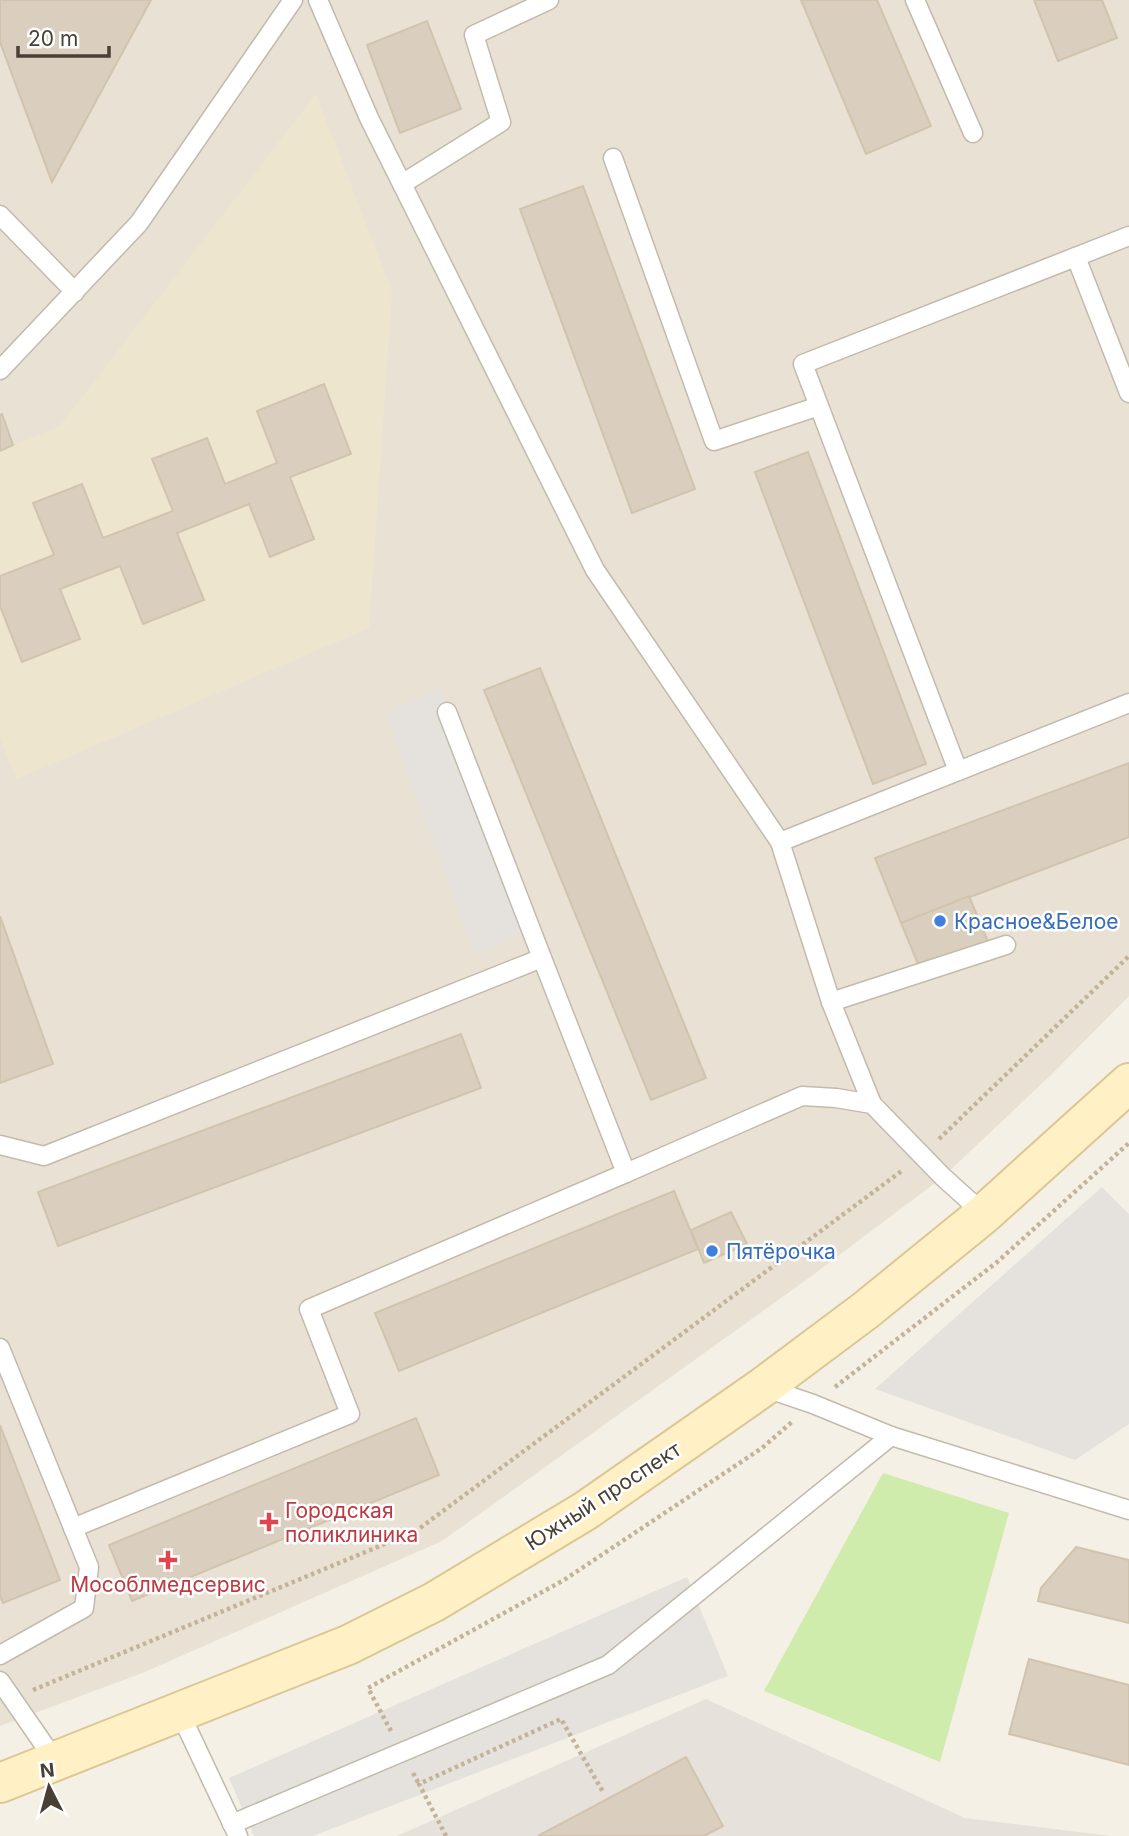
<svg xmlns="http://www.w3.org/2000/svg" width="1129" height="1836" font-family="Inter,sans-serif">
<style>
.residential{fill:#e9e2d4}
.industrial{fill:#e6e1db}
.education{fill:#eee5cf}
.green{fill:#d0ecac}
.parking{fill:#e5e2de}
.building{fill:#dacebe;stroke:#d2c3ad;stroke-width:2}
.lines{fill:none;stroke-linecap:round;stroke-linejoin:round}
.service-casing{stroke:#c3baab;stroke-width:21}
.secondary-casing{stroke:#dbc794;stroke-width:42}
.path{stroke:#c3b398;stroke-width:4.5;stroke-dasharray:3.5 3.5;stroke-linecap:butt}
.service{stroke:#fff;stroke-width:18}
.secondary{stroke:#fff0c5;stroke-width:38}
.shop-dot{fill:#3f7fe0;stroke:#fff;stroke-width:2.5}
.health-dot{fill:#e0444e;stroke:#fff;stroke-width:2.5}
.labels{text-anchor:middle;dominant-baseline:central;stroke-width:5;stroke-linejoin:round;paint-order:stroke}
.shop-label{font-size:21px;fill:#366cbe;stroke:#fff;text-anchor:start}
.street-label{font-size:21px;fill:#484035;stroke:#fff}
.health-label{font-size:21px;fill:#be3a42;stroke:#fff;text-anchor:start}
</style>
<rect width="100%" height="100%" fill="#f4f0e6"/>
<!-- residential -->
<polygon class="residential" points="0,0 1129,0 1129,996 1052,1074 943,1177 809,1278 442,1541 145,1672 0,1726"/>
<!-- industrial -->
<polygon class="industrial" points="706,1699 965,1818 1111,1836 397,1836"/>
<!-- education -->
<polygon class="education" points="316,94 392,292 369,628 17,779 0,739 0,451 60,426"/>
<!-- green -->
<polygon class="green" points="883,1473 1009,1513 940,1762 764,1691"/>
<!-- parking -->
<g class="parking">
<polygon points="441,687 533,931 475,955 386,714"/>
<polygon points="1102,1187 1129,1214 1129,1424 1075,1460 875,1389"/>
<polygon points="687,1577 728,1676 313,1836 254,1836 229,1778"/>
</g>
<!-- building -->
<g class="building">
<polygon points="0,0 151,0 52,182 0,42"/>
<polygon points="801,0 877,0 931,126 866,154"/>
<polygon points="1034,0 1102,0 1117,38 1058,61"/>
<polygon points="427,21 461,109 400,133 367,45"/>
<polygon points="583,186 695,489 632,513 520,209"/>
<polygon points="324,384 351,454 290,477 314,539 270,557 249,504 177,533 204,600 143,624 120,566 60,589 80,639 22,662 0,606 0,576 54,555 33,503 82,484 103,538 173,511 152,459 207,438 225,484 277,463 257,411"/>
<polygon points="2,414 13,445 0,451 0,415"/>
<polygon points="808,452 926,764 873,784 755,472"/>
<polygon points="540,668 706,1078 651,1100 484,690"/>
<polygon points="1129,763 1129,837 901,923 875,858"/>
<polygon points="969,896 989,944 921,971 901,923"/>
<polygon points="0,916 53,1064 0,1083"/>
<polygon points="461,1034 481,1088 58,1246 38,1192"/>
<polygon points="674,1191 698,1249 399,1371 375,1313"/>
<polygon points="731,1212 747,1244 704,1263 691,1230"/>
<polygon points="416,1418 439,1475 132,1601 109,1545"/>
<polygon points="0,1425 60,1580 3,1603 0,1596"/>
<polygon points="1076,1547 1129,1560 1129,1623 1038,1601 1041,1588"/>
<polygon points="1029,1659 1129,1685 1129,1765 1009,1734"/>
<polygon points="686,1757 723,1826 704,1836 538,1836"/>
</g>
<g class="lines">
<defs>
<g id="service">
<polyline points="318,0 369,118 595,570 780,842"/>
<polyline points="915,0 973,133"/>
<polyline points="613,158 714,441 819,406"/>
<polyline points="402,184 501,122 474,35 549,0"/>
<polyline points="0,215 75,292"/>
<polyline points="1076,257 1129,393"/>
<polyline points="0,370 139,223 293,0"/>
<polyline points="958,771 803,364 1129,236"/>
<polyline points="542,958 626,1173 802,1096 836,1098 872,1104 943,1177 984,1214"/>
<polyline points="831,1002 780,842 1129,703"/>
<polyline points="872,1104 831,1002 1006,945"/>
<polyline points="0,1145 44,1156 542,958 447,712"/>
<polyline points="0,1348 89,1567 84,1608 0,1655"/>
<polyline points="763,1387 813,1404 891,1436 1129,1510"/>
<polyline points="73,1528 350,1414 309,1309 626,1173"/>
<polyline points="0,1681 56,1762"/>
<polyline points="180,1713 238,1836"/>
<polyline points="232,1824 608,1665 891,1436"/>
</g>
<polyline id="secondary" points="0,1783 348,1645 434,1602 585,1511 763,1387 866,1310 984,1214 1129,1083"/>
</defs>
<!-- service casing -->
<use href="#service" class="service-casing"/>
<!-- secondary casing -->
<use href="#secondary" class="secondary-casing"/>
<!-- path -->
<g class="path">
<polyline points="939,1139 1129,956"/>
<polyline points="835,1387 996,1263 1129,1143"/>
<polyline points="33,1690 416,1531 903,1170"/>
<polyline points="391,1731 368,1688 564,1580 762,1448 793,1421"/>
<polyline points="413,1773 419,1784"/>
<polyline points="446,1836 419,1784 561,1719 603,1792"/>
</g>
<!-- service -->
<use href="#service" class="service"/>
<!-- secondary -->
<use href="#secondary" class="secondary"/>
</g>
<!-- markers -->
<g class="shop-dot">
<circle cx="940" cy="921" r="7"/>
<circle cx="712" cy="1251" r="7"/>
</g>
<g class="health-dot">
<path d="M265.5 1511.5h7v7h7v7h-7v7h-7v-7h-7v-7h7z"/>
<path d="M164.5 1549.5h7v7h7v7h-7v7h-7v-7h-7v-7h7z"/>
</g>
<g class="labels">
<!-- shop labels -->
<g class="shop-label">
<text x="954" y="921">Красное&amp;Белое</text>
<text x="726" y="1251">Пятёрочка</text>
</g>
<!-- street labels -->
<g class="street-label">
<text transform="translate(603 1496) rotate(-33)">Южный проспект</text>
</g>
<!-- health labels -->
<g class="health-label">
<text x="285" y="1510">Городская<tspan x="285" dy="24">поликлиника</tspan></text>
<text x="168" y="1584" text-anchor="middle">Мособлмедсервис</text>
</g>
</g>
<!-- north arrow -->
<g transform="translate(49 1787) rotate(354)" stroke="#ffffff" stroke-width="5" paint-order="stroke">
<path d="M0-5L12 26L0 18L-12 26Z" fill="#484035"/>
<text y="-10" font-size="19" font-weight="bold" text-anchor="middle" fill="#484035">N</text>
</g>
<!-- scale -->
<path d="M18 46v10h91v-10" fill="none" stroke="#484035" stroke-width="3.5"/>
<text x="28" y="46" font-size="21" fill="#484035" stroke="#ffffff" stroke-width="5" paint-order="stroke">20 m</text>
</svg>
